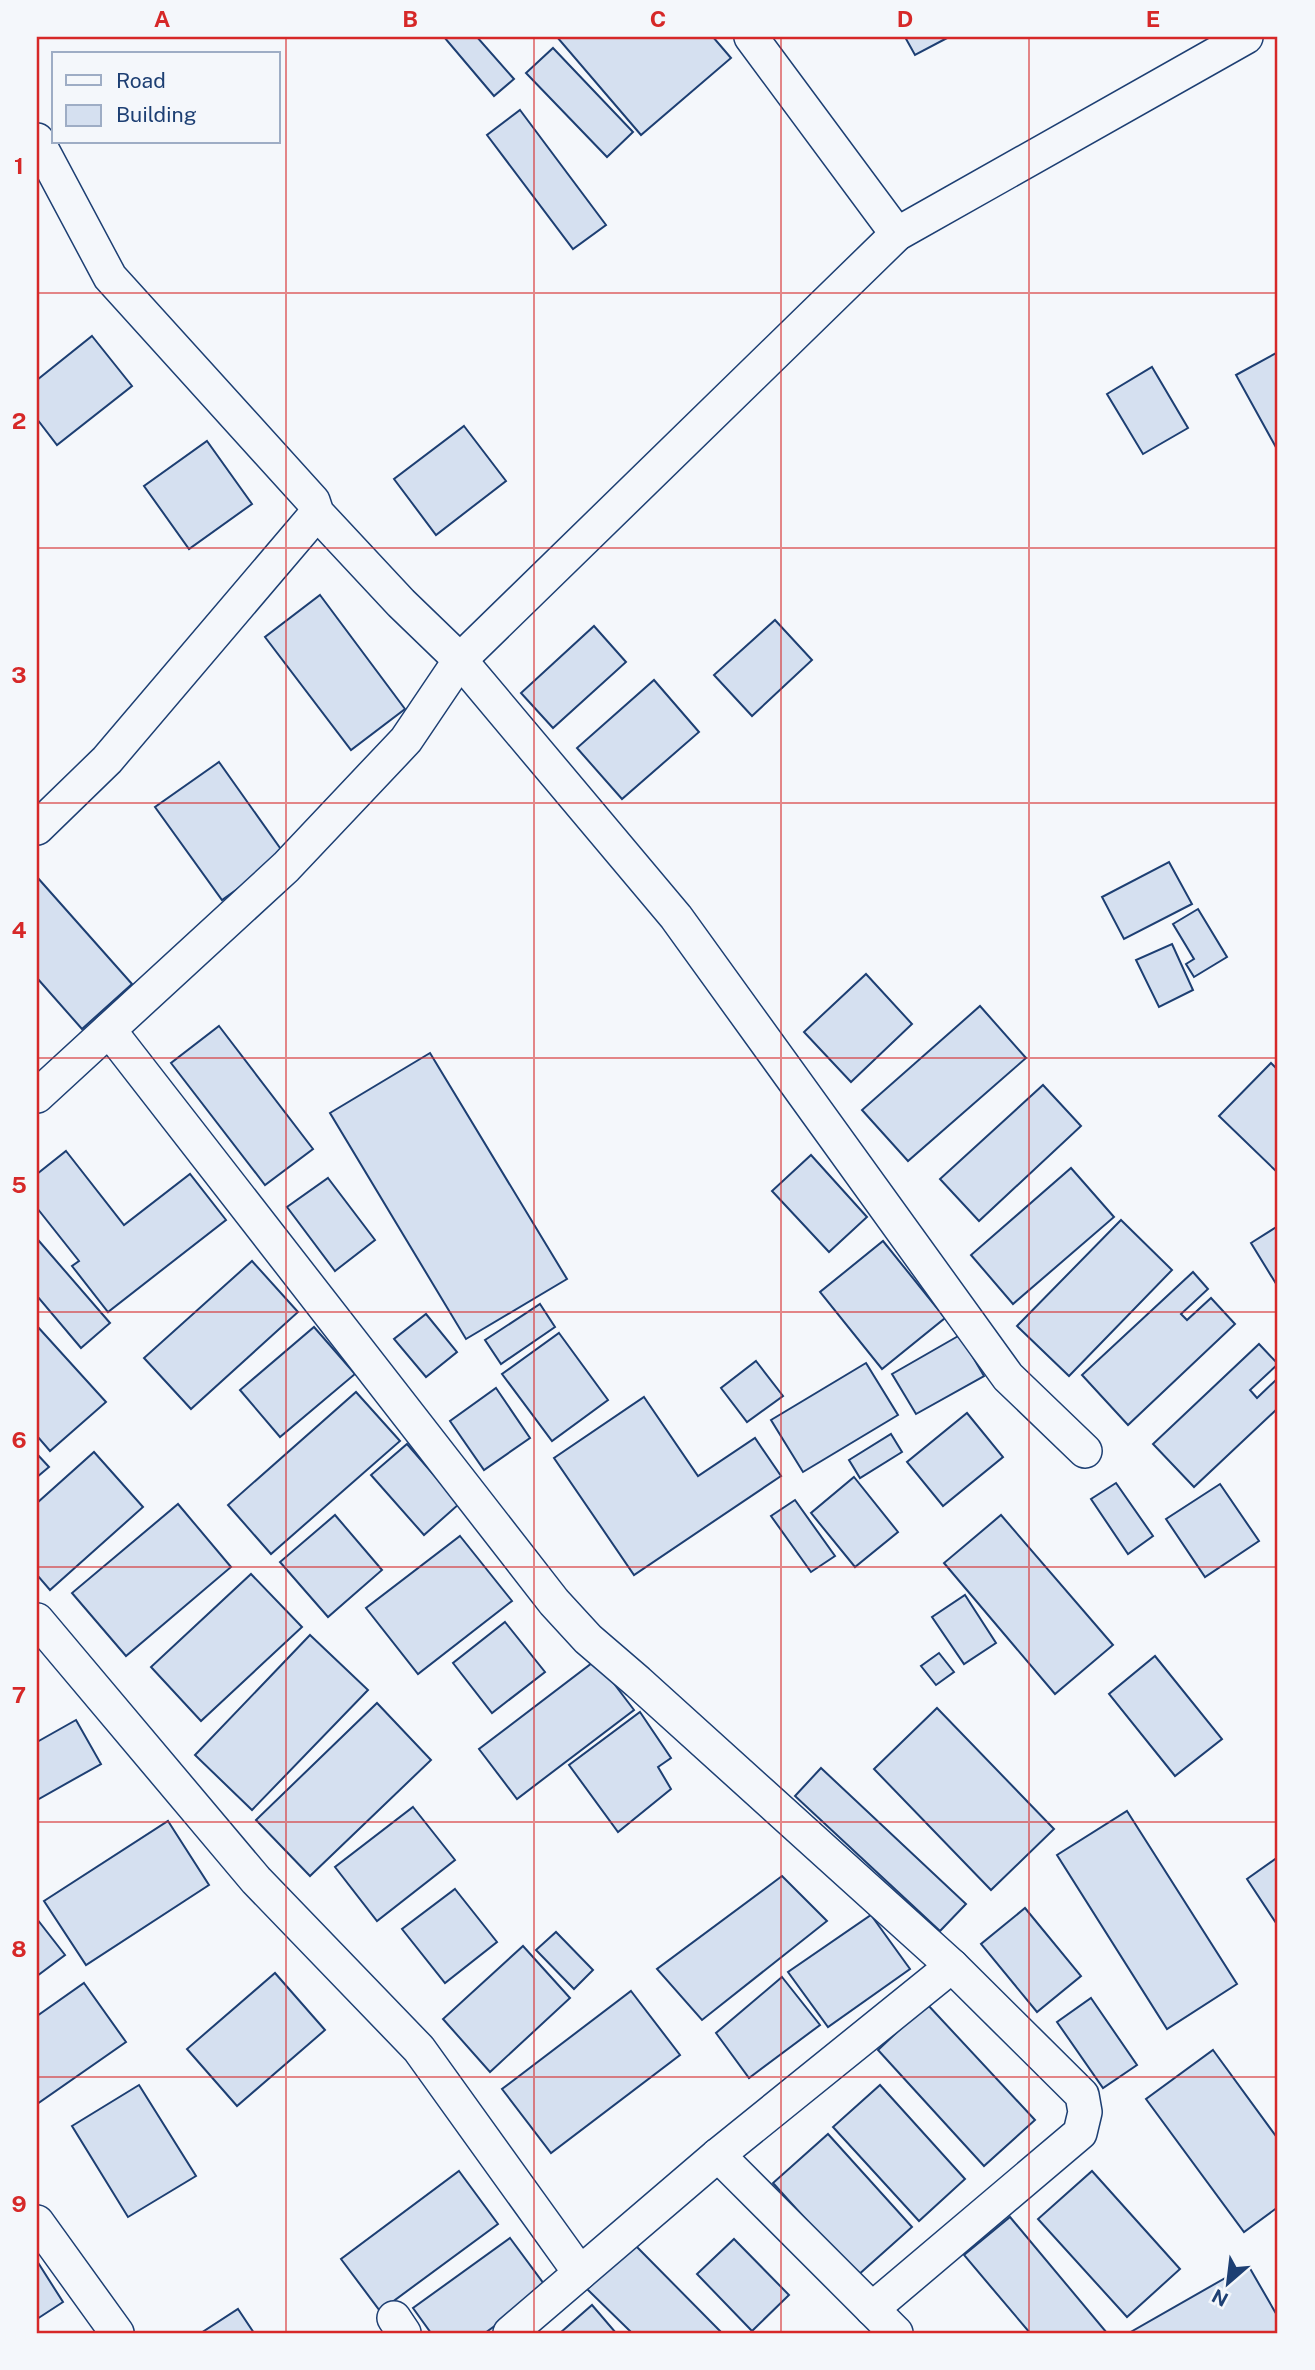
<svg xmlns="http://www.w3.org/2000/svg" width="1315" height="2370" font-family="'Public Sans',sans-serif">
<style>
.building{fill:#d5e0f0;stroke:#1d3f73;stroke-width:2}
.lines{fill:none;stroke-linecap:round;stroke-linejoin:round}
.street-casing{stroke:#1d3f73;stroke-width:36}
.street{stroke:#f4f7fb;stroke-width:33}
.grid{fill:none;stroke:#d62828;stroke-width:2;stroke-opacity:0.55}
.neatline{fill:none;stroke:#d62828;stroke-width:2.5}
.grid-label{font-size:23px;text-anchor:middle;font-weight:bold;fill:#d62828}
</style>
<rect width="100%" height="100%" fill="#f4f7fb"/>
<!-- building -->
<g class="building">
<polygon points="444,37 477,37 514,79 494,96"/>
<polygon points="557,37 713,37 731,58 641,135"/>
<polygon points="905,37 949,37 915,55"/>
<polygon points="553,48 633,132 607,157 526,73"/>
<polygon points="520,110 606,225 573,249 487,135"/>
<polygon points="92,336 132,386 57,445 37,419 37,380"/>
<polygon points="1278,352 1278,451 1236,375"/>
<polygon points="1152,367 1188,428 1143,454 1107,394"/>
<polygon points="464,426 506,481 436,535 394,479"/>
<polygon points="207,441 252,504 189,549 144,486"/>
<polygon points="320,595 405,709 351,750 265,637"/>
<polygon points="775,620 812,660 752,716 714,675"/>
<polygon points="594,626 626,662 553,728 521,693"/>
<polygon points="654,680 699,732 622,799 577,748"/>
<polygon points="219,762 285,855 222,900 155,807"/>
<polygon points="1169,862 1192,904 1124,939 1102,897"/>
<polygon points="37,877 132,984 82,1029 37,978"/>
<polygon points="1198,909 1227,957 1194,977 1186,964 1194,959 1173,924"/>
<polygon points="1172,944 1193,990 1159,1007 1136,960"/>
<polygon points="866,974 912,1024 851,1082 804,1032"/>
<polygon points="980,1006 1026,1058 908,1161 862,1110"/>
<polygon points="219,1026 313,1149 265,1185 171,1063"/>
<polygon points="430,1053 567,1279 466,1339 330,1113"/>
<polygon points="1271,1063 1278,1070 1278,1173 1219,1116"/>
<polygon points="1043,1085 1081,1126 979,1221 940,1179"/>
<polygon points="66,1151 124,1225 190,1174 226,1220 108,1312 72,1266 79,1261 37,1208 37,1174"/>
<polygon points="811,1155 867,1217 829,1252 772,1191"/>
<polygon points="1071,1168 1114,1217 1013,1304 971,1255"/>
<polygon points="328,1178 375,1240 335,1271 287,1207"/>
<polygon points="1121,1220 1172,1270 1069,1376 1017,1326"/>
<polygon points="1278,1226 1278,1287 1251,1243"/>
<polygon points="39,1241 110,1323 81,1348 37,1296 37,1243"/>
<polygon points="883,1241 945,1318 882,1369 820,1292"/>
<polygon points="252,1261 298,1312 191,1409 144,1358"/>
<polygon points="1193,1272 1208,1289 1181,1314 1187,1320 1211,1298 1235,1324 1128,1425 1082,1375"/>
<polygon points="540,1304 555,1327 501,1364 485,1340"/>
<polygon points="426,1314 457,1352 426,1377 394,1339"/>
<polygon points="37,1326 106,1402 50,1451 37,1436"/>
<polygon points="314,1327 355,1374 280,1437 240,1390"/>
<polygon points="559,1333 608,1400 552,1441 502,1374"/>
<polygon points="960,1335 984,1376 916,1414 892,1374"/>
<polygon points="1259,1344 1278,1364 1250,1390 1257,1398 1278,1378 1278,1408 1194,1487 1153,1444"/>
<polygon points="756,1361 783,1396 747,1422 721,1388"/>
<polygon points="866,1363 898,1415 803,1472 771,1420"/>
<polygon points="496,1388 530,1438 484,1470 450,1421"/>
<polygon points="356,1392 400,1441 271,1554 228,1505"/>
<polygon points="644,1397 698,1476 755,1438 781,1476 634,1575 554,1458"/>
<polygon points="967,1413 1003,1457 943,1506 907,1462"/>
<polygon points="891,1434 902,1452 860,1478 849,1460"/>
<polygon points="407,1444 459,1504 424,1535 371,1475"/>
<polygon points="94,1452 143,1507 50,1590 37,1575 37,1503"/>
<polygon points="37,1454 49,1467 37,1477"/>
<polygon points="854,1477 898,1532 855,1567 811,1513"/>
<polygon points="1116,1483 1153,1536 1128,1554 1091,1499"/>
<polygon points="1220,1484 1259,1541 1205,1577 1166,1519"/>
<polygon points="795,1500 835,1556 811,1572 771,1516"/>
<polygon points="178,1504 231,1567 126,1656 72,1593"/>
<polygon points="335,1515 382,1570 328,1617 280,1562"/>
<polygon points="1001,1515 1113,1645 1055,1694 944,1563"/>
<polygon points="460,1536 512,1601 418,1674 366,1608"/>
<polygon points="251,1574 302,1627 201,1721 151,1667"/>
<polygon points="965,1595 996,1643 964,1664 932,1617"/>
<polygon points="505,1622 545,1672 492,1713 453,1663"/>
<polygon points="310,1635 368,1690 252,1810 195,1755"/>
<polygon points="939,1653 954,1672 936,1685 921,1666"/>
<polygon points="1155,1656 1222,1739 1175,1776 1109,1694"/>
<polygon points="596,1660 634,1710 517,1799 479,1749"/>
<polygon points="377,1703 431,1760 310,1876 256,1820"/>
<polygon points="937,1708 1054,1829 991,1890 874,1769"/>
<polygon points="640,1712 671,1758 658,1767 671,1789 618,1832 569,1765"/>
<polygon points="76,1720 101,1764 37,1800 37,1742"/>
<polygon points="821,1768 966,1904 940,1931 795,1796"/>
<polygon points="413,1807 455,1860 377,1921 335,1867"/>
<polygon points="1127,1811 1237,1984 1167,2029 1057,1855"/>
<polygon points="168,1821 209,1885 86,1965 44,1901"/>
<polygon points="1278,1857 1278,1926 1247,1879"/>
<polygon points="782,1876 827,1921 702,2020 657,1969"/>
<polygon points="455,1889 497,1942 445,1983 402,1929"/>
<polygon points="1025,1908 1081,1976 1037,2012 981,1944"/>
<polygon points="871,1915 910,1969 828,2027 788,1972"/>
<polygon points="37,1919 65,1955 37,1976"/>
<polygon points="556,1932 593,1970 574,1989 536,1950"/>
<polygon points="523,1946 570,1998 490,2072 443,2019"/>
<polygon points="275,1973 325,2030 237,2106 187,2049"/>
<polygon points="782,1977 820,2025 749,2078 716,2033"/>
<polygon points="84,1983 126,2042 37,2104 37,2016"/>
<polygon points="631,1991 680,2055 551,2153 502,2089"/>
<polygon points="1091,1998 1137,2065 1103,2088 1057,2022"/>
<polygon points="927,2004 1035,2120 984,2166 878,2050"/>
<polygon points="1213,2050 1278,2139 1278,2207 1244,2232 1146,2099"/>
<polygon points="139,2085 196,2176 128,2217 72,2126"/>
<polygon points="880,2085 965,2179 919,2221 833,2127"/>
<polygon points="828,2134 912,2227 857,2276 773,2183"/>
<polygon points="459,2171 498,2224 380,2311 341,2259"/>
<polygon points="1092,2171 1180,2269 1127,2317 1038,2219"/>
<polygon points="1010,2217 1107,2333 1030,2333 964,2255"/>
<polygon points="510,2238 547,2288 485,2333 431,2333 413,2308"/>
<polygon points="734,2239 789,2295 752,2331 697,2274"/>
<polygon points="633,2243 722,2333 632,2333 587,2289"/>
<polygon points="37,2261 63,2302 37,2319"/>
<polygon points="1248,2265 1278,2317 1278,2332 1276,2333 1129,2333"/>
<polygon points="592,2305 616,2333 560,2333"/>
<polygon points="238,2309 254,2333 201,2333"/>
</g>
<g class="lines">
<defs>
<g id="street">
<polyline points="751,37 897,234"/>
<polyline points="37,140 110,277 313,501 317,513 401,603 460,660 676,917 1008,1377 1085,1451"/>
<polyline points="37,828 107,760 317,513"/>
<polyline points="109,1030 554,1602 588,1639 638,1682 952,1966 1082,2095 1085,2112 1080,2133 872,2309"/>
<polyline points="37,1096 286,867 406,740 460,660 897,234 1246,37"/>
<polyline points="37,1620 256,1880 419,2049 580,2273"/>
<polyline points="718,2155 896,2333"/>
<polyline points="37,2222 117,2333"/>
<polyline points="394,2318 404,2333"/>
<polyline points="510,2333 718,2155 952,1966"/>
</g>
</defs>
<!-- street casing -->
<use href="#street" class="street-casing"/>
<!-- street -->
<use href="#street" class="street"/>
</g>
<!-- grid -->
<path class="grid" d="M286,37V2333M534,37V2333M781,37V2333M1029,37V2333M37,293H1278M37,548H1278M37,803H1278M37,1058H1278M37,1312H1278M37,1567H1278M37,1822H1278M37,2077H1278"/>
<!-- border -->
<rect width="1315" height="2370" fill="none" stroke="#f4f7fb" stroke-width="77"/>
<!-- legend -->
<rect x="52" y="52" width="228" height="91" fill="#f4f7fb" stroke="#9eadc5" stroke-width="2"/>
<rect x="66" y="75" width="35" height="10" fill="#f4f7fb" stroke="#9eadc5" stroke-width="2"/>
<text x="116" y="88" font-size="21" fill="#1d3f73">Road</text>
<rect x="66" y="105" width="35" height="21" fill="#d5e0f0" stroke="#9eadc5" stroke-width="2"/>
<text x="116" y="122" font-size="21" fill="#1d3f73">Building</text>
<!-- north arrow -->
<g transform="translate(1228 2283) rotate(208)" stroke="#f4f7fb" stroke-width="5" paint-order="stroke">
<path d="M0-5L12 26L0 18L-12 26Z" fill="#1d3f73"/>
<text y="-10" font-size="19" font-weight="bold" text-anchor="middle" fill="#1d3f73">N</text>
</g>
<rect x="38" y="38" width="1238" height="2294" class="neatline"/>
<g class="grid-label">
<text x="162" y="27">A</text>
<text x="410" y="27">B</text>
<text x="658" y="27">C</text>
<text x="905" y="27">D</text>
<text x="1153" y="27">E</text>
<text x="19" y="174">1</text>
<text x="19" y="429">2</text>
<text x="19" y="683">3</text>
<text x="19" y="938">4</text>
<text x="19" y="1193">5</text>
<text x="19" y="1448">6</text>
<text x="19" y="1703">7</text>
<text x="19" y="1957">8</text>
<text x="19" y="2212">9</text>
</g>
</svg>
